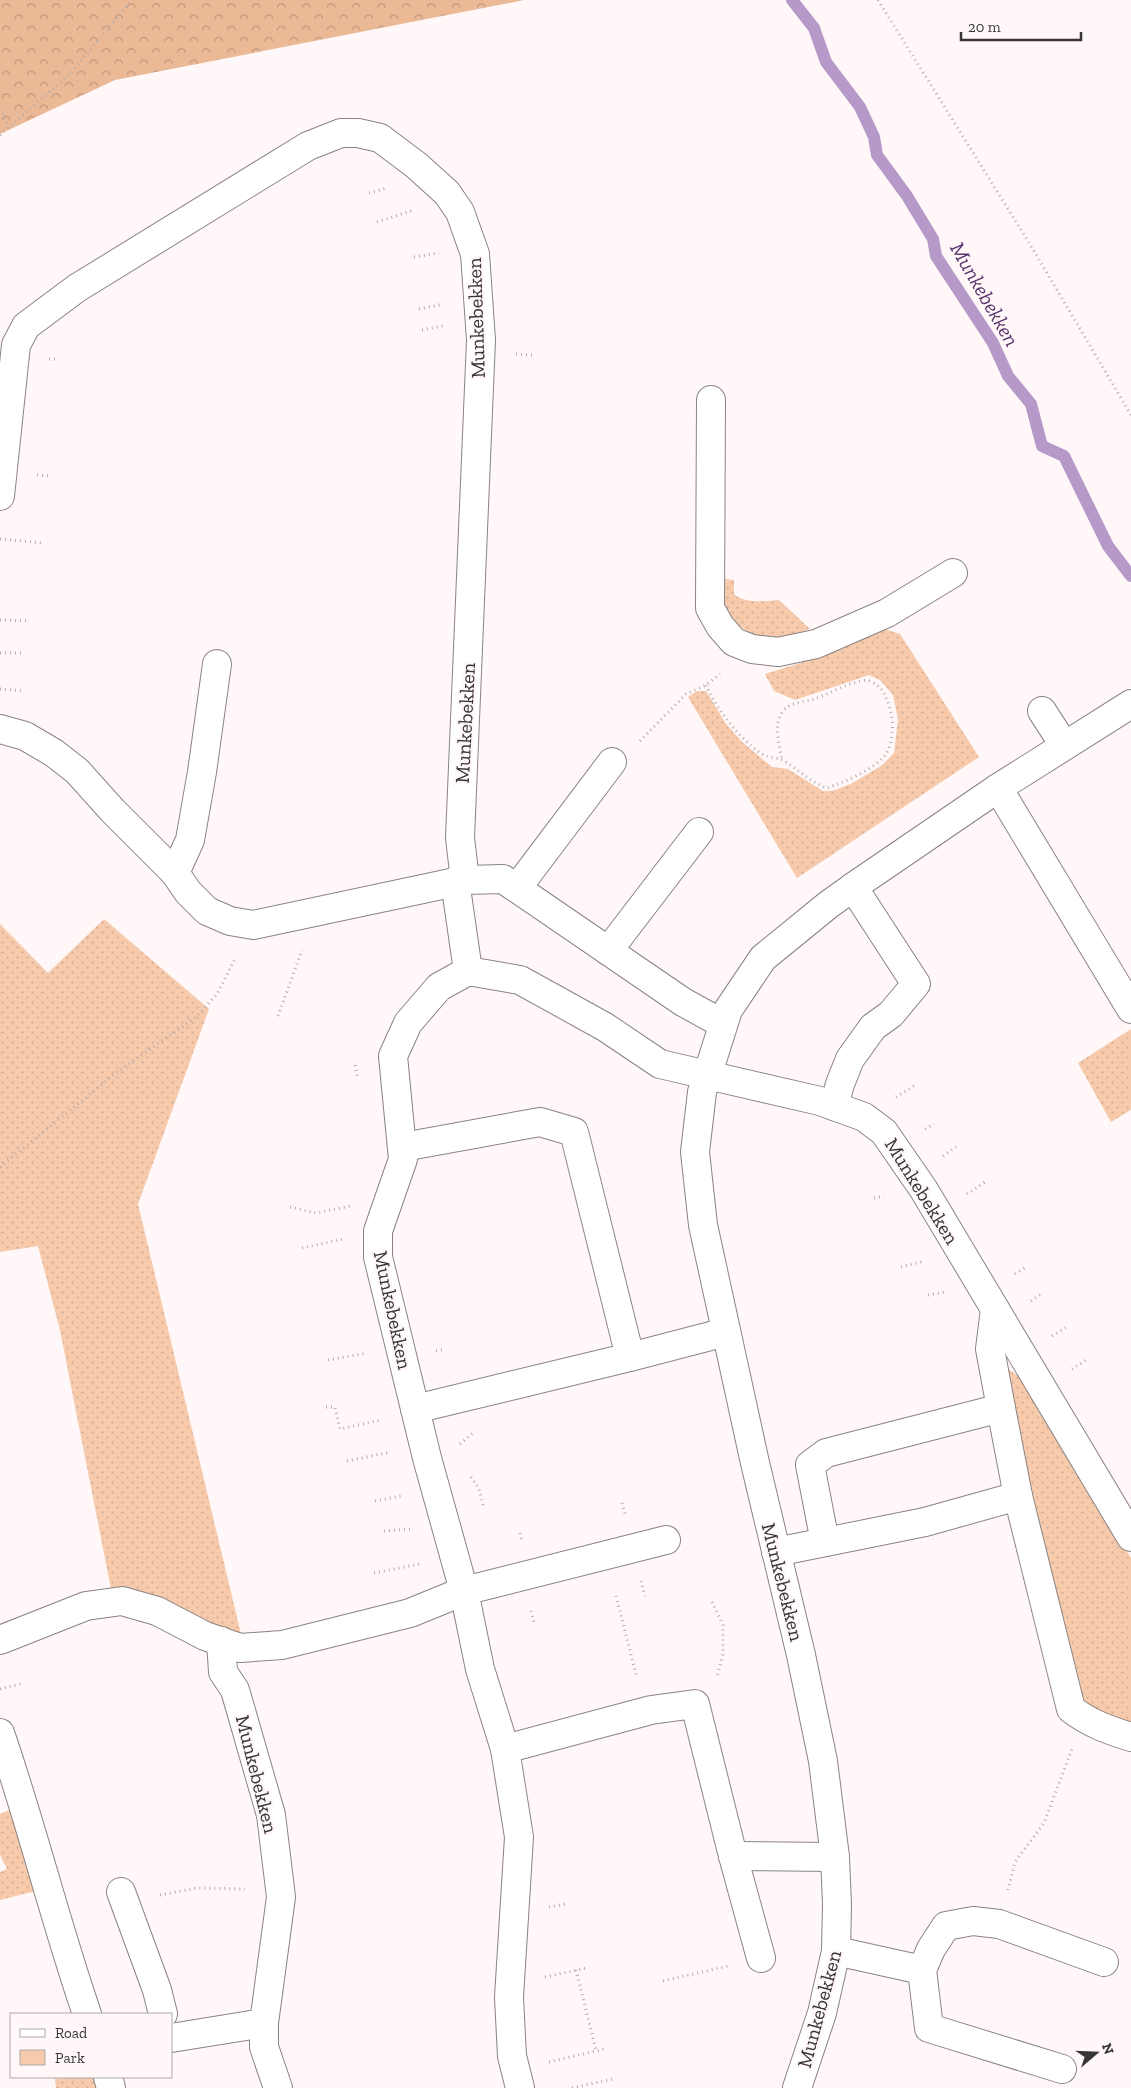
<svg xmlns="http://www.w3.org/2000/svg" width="1131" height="2088" font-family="'Zilla Slab',serif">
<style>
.green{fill:url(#green-dots)}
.forest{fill:url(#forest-crowns)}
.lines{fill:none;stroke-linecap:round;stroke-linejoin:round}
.stream{stroke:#b699c8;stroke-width:12}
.minor-casing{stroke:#8a8384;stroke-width:30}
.path{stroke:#b3adae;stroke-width:3;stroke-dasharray:1 4;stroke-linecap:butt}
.minor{stroke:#fff;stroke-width:28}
.labels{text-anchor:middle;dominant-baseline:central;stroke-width:5;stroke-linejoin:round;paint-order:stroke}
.street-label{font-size:20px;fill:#383535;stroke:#fff7f8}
.water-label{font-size:21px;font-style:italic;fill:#57316c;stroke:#fff7f8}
</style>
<defs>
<pattern id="green-dots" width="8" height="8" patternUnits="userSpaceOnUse" patternTransform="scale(1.25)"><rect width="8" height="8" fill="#f7caab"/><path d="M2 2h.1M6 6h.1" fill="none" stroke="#d4ae94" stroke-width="1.8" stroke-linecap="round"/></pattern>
<pattern id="forest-crowns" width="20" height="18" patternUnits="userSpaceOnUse" patternTransform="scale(1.25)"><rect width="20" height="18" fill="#ecb996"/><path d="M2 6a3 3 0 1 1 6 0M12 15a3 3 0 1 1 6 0" fill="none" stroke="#c0977b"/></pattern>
</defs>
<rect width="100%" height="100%" fill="#fff7f8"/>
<!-- green -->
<g class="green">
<path d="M720,575L726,579L734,580V594C745,604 765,601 779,600L810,629L775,640L751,634L726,616L720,596Z"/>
<polygon points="881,628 900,634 979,757 797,878 688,697 697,691 706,691 726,724 742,742 772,767 788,769 823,791 832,791 851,784 881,766 894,753 898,719 893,695 880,680 869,675 795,700 774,691 765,674 823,656"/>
<polygon points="104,919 209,1009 138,1204 241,1634 111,1589 60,1330 38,1246 0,1252 0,924 48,973"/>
<polygon points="1131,1029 1131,1110 1111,1122 1078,1063"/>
<polygon points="1002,1365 1023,1379 1131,1558 1131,1736 1081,1719"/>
<polygon points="12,1809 36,1891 0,1900 0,1872 7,1869 0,1855 0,1814"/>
<polygon points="68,2077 97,2077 100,2088 56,2088 55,2079"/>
</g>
<!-- forest -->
<polygon class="forest" points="0,0 524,0 115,80 0,134"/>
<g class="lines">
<!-- stream -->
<polyline class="stream" points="792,0 814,28 826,62 860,107 874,137 877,155 907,196 933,239 936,256 993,343 1008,376 1031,404 1042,446 1064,456 1108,546 1131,576"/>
<defs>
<g id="minor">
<polyline points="711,400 710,608 720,626 734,642 752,649 778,652 816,644 887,613 953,573"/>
<polyline points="0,496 16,345 26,326 77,288 308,146 341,133 358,133 380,138 416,165 447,193 460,212 475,254 481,340 460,838 465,880"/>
<polyline points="1042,711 1064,745"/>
<polyline points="0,729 25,736 54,753 77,771 113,811 175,873 188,892 207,911 230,921 253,925 465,880 503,879 683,1002 723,1024"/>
<polyline points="998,788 1131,1009"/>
<polyline points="175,873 190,840 202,772 217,664"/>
<polyline points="455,881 468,971"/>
<polyline points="517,888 612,762"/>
<polyline points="608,951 699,832"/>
<polyline points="834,1106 840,1084 850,1059 873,1027 891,1014 916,984 853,887"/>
<polyline points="403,1147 540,1122 574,1132 630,1357 726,1332"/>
<path d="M995,1309L990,1349L1001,1408L1018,1496L1071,1709C1089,1723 1108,1730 1131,1737"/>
<polyline points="415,1409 630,1357"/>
<polyline points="825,1542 810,1465 826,1453 1001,1408"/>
<polyline points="776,1552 925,1522 1018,1496"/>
<polyline points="0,1640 86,1606 122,1601 157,1611 205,1636 240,1648 282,1645 410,1613 464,1591 666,1540"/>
<polyline points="221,1641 223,1672 235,1690 271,1815 281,1897 264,2023 264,2047 278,2088"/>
<path d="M0,1733C32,1826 55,1921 87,2014"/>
<polyline points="505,1749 651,1710 695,1704 733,1856 761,1958"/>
<polyline points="733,1856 835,1857"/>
<polyline points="121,1892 157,1990 163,2014"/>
<polyline points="836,1951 922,1970 929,2028 1062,2069"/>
<polyline points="922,1970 931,1949 946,1926 973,1921 999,1924 1104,1962"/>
<polyline points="171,2038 264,2023"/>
<polyline points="108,2077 111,2088"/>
<polyline points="520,2088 512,2056 509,1997 519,1837 505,1749 480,1669 464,1591 427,1458 378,1257 378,1231 403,1159 393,1056 408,1023 439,987 468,971 520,980 605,1027 660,1064 820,1101 864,1117 884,1132 924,1190 1131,1537"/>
<polyline points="797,2088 822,2013 836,1951 837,1905 835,1857 823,1761 801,1655 755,1463 703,1225 695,1152 702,1092 728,1010 763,958 828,905 853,887 998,788 1131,704"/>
</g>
</defs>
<!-- minor casing -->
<use href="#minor" class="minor-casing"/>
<!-- path -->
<g class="path">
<polyline points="878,0 1028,241 1131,415"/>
<polyline points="0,109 9,128"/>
<polyline points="0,135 70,74 132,0"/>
<polyline points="369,193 387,188"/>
<polyline points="377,222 414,210"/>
<polyline points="414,257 439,253"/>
<polyline points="419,309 443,304"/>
<polyline points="422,330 446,325"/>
<polyline points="516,354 532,355"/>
<polyline points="49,359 58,359"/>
<polyline points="37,475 51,476"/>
<polyline points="0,539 43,543"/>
<polyline points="0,620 30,621"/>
<polyline points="0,653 22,653"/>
<path d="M706,685C716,708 740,740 762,754C771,759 779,757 784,761C799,770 810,782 827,788C843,783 877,768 886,754C894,740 894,720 889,706C886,695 882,687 872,682C868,680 865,680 861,681C844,684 828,695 811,700C801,702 790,703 783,711C773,724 779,744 782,759"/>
<polyline points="0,689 23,691"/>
<polyline points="640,741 686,694 706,685 720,674"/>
<polyline points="278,1016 302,950"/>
<polyline points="355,1065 358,1079"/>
<polyline points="896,1097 914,1086"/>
<polyline points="925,1129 934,1124"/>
<polyline points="943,1156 956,1147"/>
<polyline points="0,1167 116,1073 196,1017 217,994 236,957"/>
<polyline points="967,1194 985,1182"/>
<polyline points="874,1198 884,1196"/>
<polyline points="290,1207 316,1213 350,1206"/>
<polyline points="302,1248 343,1239"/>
<polyline points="901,1267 925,1261"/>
<polyline points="1015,1274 1026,1267"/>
<polyline points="928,1295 945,1292"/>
<polyline points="1031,1301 1041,1294"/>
<polyline points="1052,1336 1067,1327"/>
<polyline points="436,1351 445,1349"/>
<polyline points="328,1360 367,1353"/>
<polyline points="1072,1369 1088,1359"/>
<polyline points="326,1407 335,1407 340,1429 381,1420"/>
<polyline points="460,1444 474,1432"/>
<polyline points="347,1461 391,1452"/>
<polyline points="471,1477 479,1489 484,1509"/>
<polyline points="375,1501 401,1496"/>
<polyline points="622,1503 625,1514"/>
<polyline points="384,1531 411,1529"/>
<polyline points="520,1533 522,1542"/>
<polyline points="374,1573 420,1564"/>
<polyline points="641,1581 645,1596"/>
<polyline points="616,1596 637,1678"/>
<polyline points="712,1602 723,1625 723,1654 717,1677"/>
<polyline points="531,1611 534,1622"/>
<polyline points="0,1689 24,1683"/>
<polyline points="1008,1890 1015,1862 1044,1823 1072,1749"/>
<polyline points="160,1895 197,1888 245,1889"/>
<polyline points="549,1907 565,1904"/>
<polyline points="576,1970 596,2050"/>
<polyline points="545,1977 586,1968"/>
<polyline points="663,1981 728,1966"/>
<polyline points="549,2062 604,2049"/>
<polyline points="572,2088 613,2079"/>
</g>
<!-- minor -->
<use href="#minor" class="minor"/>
</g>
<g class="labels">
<!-- street labels -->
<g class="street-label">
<text transform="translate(476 318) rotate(-92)">Munkebekken</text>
<text transform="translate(465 723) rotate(-87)">Munkebekken</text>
<text transform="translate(922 1191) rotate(58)">Munkebekken</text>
<text transform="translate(393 1310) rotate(78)">Munkebekken</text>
<text transform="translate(783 1582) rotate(76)">Munkebekken</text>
<text transform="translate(257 1774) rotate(76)">Munkebekken</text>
<text transform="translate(819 2009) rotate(-75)">Munkebekken</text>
</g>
<!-- water labels -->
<g class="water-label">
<text transform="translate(985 294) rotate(60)">Munkebekken</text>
</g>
</g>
<!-- legend -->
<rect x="10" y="2013" width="162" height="65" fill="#fff7f8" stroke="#afa9aa"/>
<rect x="20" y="2029" width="25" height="8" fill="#ffffff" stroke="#afa9aa"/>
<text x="55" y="2038" font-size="15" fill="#383535">Road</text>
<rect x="20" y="2050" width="25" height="15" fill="#f7caab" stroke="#afa9aa"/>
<text x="55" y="2063" font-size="15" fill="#383535">Park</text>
<!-- north arrow -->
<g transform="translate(1096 2053) rotate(71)" stroke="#fff7f8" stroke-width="4" paint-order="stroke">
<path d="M0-4L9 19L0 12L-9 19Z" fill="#383535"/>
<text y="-8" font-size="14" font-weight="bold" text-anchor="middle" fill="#383535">N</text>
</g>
<!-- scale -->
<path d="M961 32v8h120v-8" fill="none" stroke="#383535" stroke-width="2.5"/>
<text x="968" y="32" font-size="15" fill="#383535" stroke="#fff7f8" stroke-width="4" paint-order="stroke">20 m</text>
</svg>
